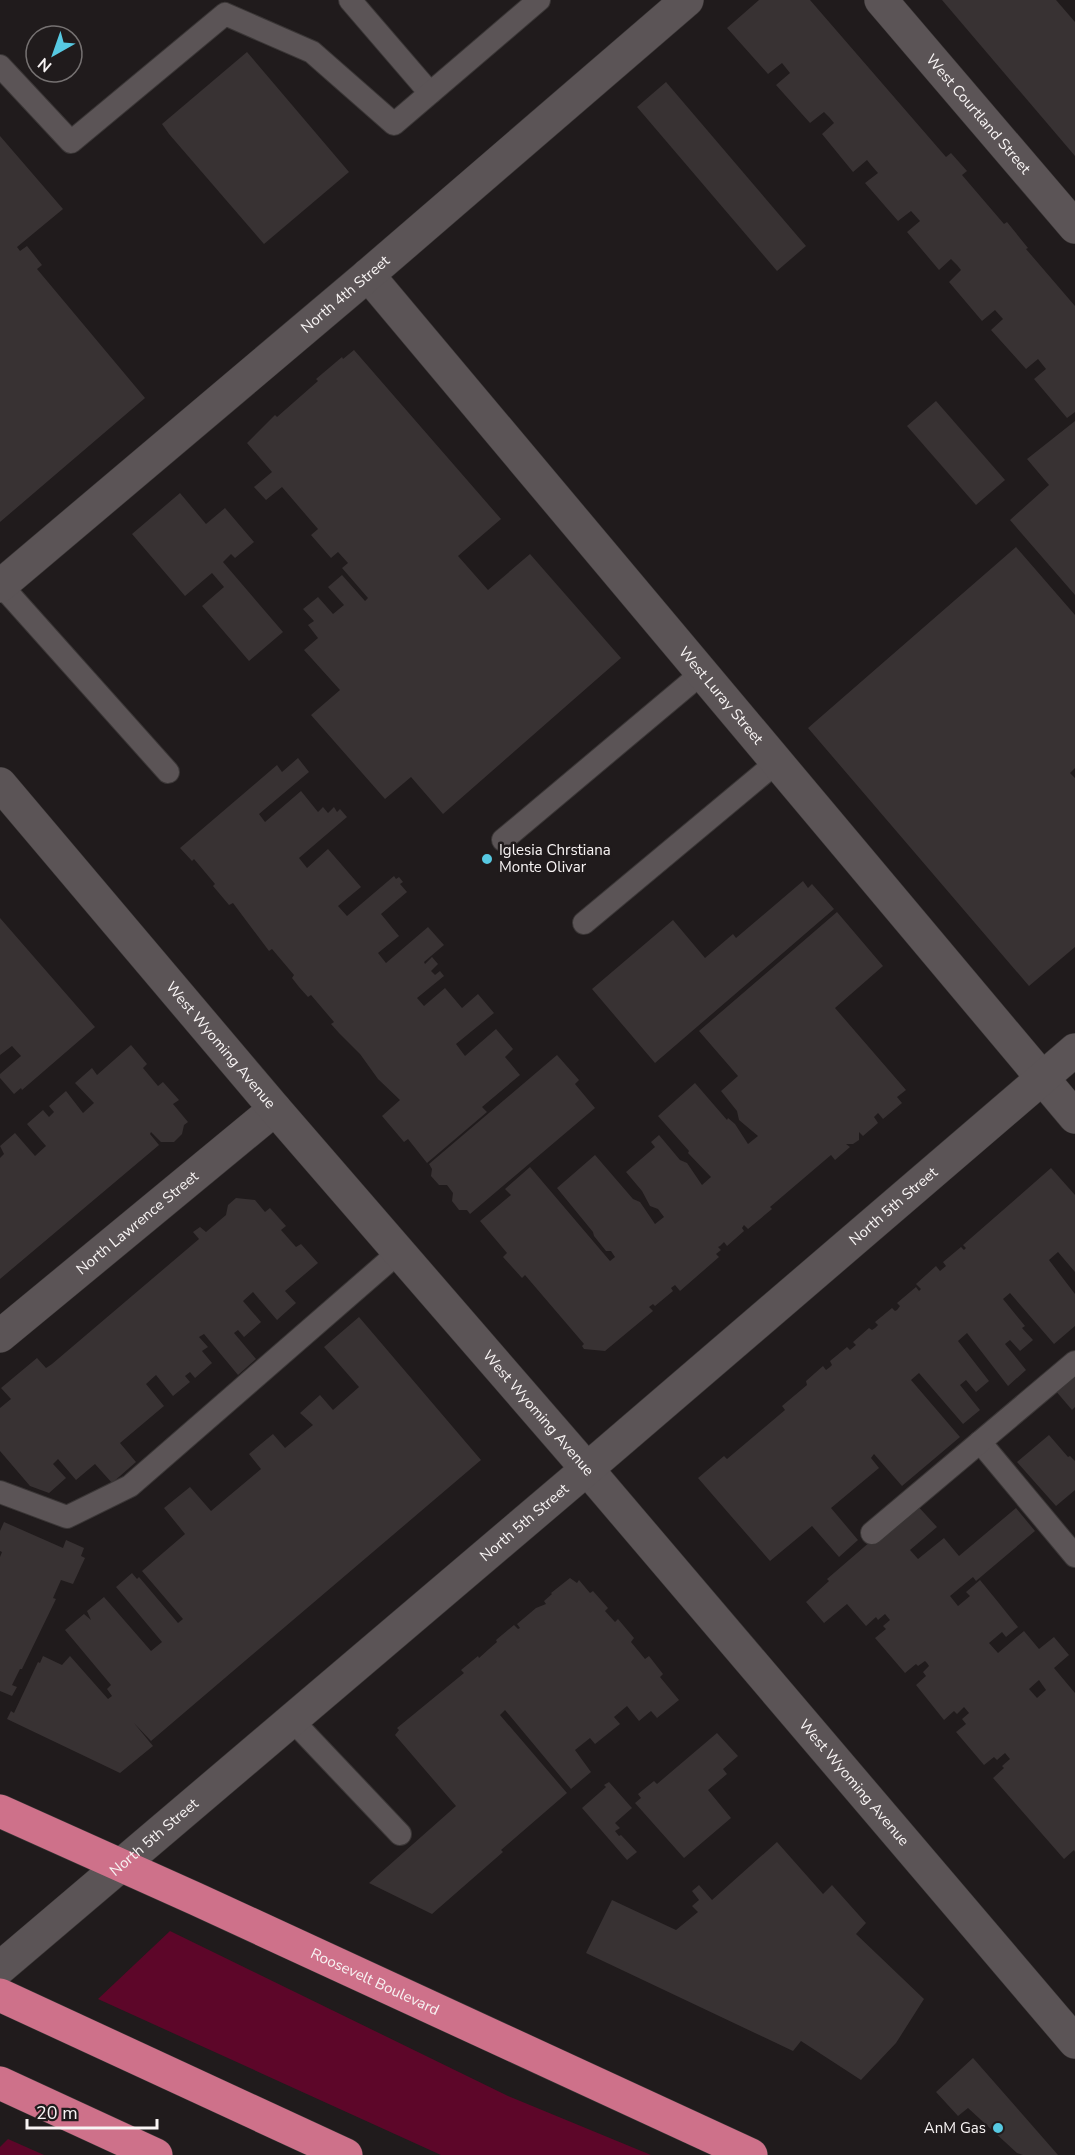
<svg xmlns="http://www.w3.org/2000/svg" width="1075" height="2155" font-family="'Nunito Sans',sans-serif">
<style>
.green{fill:#5d0629}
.building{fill:#383233;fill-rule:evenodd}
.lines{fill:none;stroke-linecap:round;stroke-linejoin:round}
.service-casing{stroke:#3a3636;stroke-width:24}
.minor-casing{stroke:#3a3636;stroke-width:34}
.tertiary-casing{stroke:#3a3636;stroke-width:34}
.trunk-casing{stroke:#3a3636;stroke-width:34}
.service{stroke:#5b5456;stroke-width:22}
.minor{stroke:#5b5456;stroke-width:33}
.tertiary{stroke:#5b5456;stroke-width:33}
.trunk{stroke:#ce718a;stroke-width:33}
.poi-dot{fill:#57c9e2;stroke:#201b1c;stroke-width:2}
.labels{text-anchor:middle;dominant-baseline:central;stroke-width:5;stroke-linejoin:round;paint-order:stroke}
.street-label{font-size:15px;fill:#f8f4f4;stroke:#201b1c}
.poi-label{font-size:15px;fill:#f8f4f4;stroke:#201b1c;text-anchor:start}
</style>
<rect width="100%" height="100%" fill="#201b1c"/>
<!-- green -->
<g class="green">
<polygon points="170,1931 508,2096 651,2155 441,2155 98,1999"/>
<polygon points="8,2139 44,2155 0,2155 0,2147"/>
</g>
<!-- building -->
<g class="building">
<polygon points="759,0 810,0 946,157 951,153 967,171 962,175 1004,224 1007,222 1028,248 1026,249 1075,306 1075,412 1067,418 1034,379 1046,369 1038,359 1026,369 991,330 1003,319 995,310 982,321 949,282 961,270 957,265 951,259 939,270 907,232 920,221 911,211 898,221 865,183 878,173 871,165 867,160 853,172 822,134 834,123 829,117 824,112 810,123 776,85 790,73 782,63 768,74 727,28"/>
<polygon points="942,0 1056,0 1075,22 1075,156"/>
<polygon points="247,52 349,172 264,244 169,134 162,124"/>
<polygon points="666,82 806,246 777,271 637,107"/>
<polygon points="0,136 63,209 17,247 20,251 27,246 42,265 37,269 145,398 0,522"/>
<polygon points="354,350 501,519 458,556 488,590 530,554 621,658 443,814 411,777 385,799 311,715 340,690 304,650 318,638 308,625 314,621 303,609 318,597 333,614 344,605 328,587 342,575 365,601 368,598 342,568 348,563 338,552 331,558 311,535 318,529 282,487 266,500 254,487 272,472 247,443 275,415 277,417 318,381 316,379 342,357 343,359"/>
<polygon points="936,401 1005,480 976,505 907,426"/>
<polygon points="1075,421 1075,595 1010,520 1049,485 1027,459"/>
<polygon points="180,493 206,524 225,508 254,542 235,558 231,554 223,562 283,632 249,661 202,606 224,587 212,573 185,596 132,534"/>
<polygon points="1016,547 1075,615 1075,768 1070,773 1075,778 1075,947 1029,986 808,728"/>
<polygon points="298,758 309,772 259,814 265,822 301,791 318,812 323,807 328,813 334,807 337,812 340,809 347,817 299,858 307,868 328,849 361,887 338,906 347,916 394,876 396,879 399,877 403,882 400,884 407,892 381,914 399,936 378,953 386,963 428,927 444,945 424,962 425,964 432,957 438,964 431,971 435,975 440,971 444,976 417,998 424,1006 445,988 462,1008 478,994 494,1013 456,1044 465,1056 496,1029 513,1049 505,1057 520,1075 482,1107 487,1112 427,1163 408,1139 404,1142 382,1116 400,1100 378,1079 360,1054 339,1033 331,1024 334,1022 311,995 308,997 299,987 292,978 294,975 272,949 269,951 233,903 229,905 213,886 215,884 194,859 192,861 180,848 277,765 282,772"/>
<polygon points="803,881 808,888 812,884 834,909 655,1063 592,989 673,920 705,958 733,934 736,938"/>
<polygon points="837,912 883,966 835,1008 906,1090 897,1097 902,1103 883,1119 878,1113 874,1117 878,1123 863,1136 859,1132 859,1140 853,1144 846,1144 850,1147 835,1160 831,1155 770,1207 772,1209 748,1229 744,1225 742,1228 744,1231 727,1246 724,1242 720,1246 718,1247 721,1250 716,1254 719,1257 680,1291 675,1285 671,1288 673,1291 655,1306 653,1304 649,1307 653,1311 605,1351 584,1349 582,1346 584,1344 525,1275 522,1278 503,1257 507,1253 480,1221 511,1195 505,1189 530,1167 610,1261 615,1257 611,1251 606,1251 594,1236 593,1232 557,1188 595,1155 633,1199 640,1202 655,1224 664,1217 658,1209 650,1206 642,1191 626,1172 655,1147 651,1142 659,1135 680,1160 687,1163 702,1185 711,1177 688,1153 689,1151 658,1116 695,1083 727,1120 728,1118 735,1124 748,1144 758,1136 739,1120 737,1111 721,1091 738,1076 699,1031"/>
<polygon points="0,918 95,1027 22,1090 21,1088 14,1094 0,1078 0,1074 21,1056 12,1046 0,1055"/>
<polygon points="131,1045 147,1064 143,1068 158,1086 163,1082 179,1100 173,1104 188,1122 184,1125 182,1134 174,1142 161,1142 151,1132 150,1134 159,1145 0,1279 0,1158 4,1154 0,1146 15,1133 35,1156 46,1146 27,1124 43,1110 49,1117 54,1112 49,1106 66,1091 83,1113 94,1103 75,1083 92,1068 97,1075"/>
<polygon points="557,1055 579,1080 575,1084 595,1108 470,1214 467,1210 459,1210 452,1201 453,1193 447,1185 439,1185 431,1176 432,1169 429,1164"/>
<polygon points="1051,1168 1075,1195 1075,1272 1058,1252 1049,1260 1075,1294 1075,1326 1054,1344 1010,1293 1003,1299 1025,1326 1022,1328 1033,1340 1020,1351 1010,1340 1005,1344 1026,1370 1008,1386 967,1333 958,1341 989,1381 976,1392 966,1380 960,1385 980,1410 963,1424 919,1373 911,1380 960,1437 902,1486 874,1454 871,1458 879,1468 831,1508 858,1540 839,1557 812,1526 770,1561 698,1478 724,1456 727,1459 785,1410 782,1406 807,1385 806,1381 823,1366 826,1370 830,1367 832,1365 830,1361 847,1347 850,1350 856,1345 853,1342 869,1328 872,1330 875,1328 878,1325 875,1322 892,1308 895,1311 897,1310 900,1306 897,1303 916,1287 919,1291 921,1289 916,1284 936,1266 940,1271 946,1266 943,1262 961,1247 964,1250 966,1248 963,1245"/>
<polygon points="236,1198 255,1200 265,1212 270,1208 286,1226 281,1230 296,1247 301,1244 318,1263 285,1291 296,1303 277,1320 253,1292 243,1301 261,1322 244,1337 238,1330 234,1333 256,1359 238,1375 204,1334 199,1337 208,1347 202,1351 212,1363 195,1378 190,1372 185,1376 190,1382 173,1396 156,1375 146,1384 164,1406 120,1443 136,1462 112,1483 95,1464 76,1480 58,1459 53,1464 66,1478 49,1493 30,1486 0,1451 0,1408 11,1399 1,1388 37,1358 46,1368 52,1364 199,1239 193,1232 200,1227 206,1232 226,1215 228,1205"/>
<polygon points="359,1317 481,1460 151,1741 134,1723 153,1746 120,1773 7,1719 11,1711 14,1713 38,1662 40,1663 43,1656 62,1665 70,1656 108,1699 112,1696 107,1689 111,1685 65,1630 84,1614 91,1620 87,1611 104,1597 151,1651 162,1642 116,1587 132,1573 137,1579 139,1577 178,1623 183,1619 142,1571 185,1534 164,1508 190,1487 211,1511 261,1469 249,1454 273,1434 285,1448 313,1425 300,1413 320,1395 333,1410 359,1387 324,1347"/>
<polygon points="1075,1373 1075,1407 1072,1410 1055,1390"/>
<polygon points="1049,1435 1068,1457 1070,1456 1075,1461 1075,1490 1056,1506 1017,1462"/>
<path d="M915,1503L937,1527L910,1550L918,1559L944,1538L959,1556L1016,1508L1035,1531L976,1581L973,1577L950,1596L958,1606L970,1596L966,1592L980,1580L998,1602L1018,1627L1006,1637L1002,1632L989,1643L998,1653L1024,1631L1039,1649L1054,1637L1069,1655L1054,1668L1075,1693V1852L1074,1850L1064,1859L993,1778L1004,1768L1002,1766L1010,1759L1005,1753L997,1760L994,1757L984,1765L956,1732L966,1724L962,1719L969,1713L964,1707L957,1714L954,1711L944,1720L916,1685L926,1676L923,1672L929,1666L927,1663L925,1661L918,1666L916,1664L905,1673L875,1638L886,1629L883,1626L890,1620L885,1614L878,1620L876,1617L866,1626L847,1604L824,1623L806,1602L829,1581L827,1579ZM1039,1680L1046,1690L1037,1698L1029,1689Z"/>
<polygon points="4,1522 63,1548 66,1540 84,1548 81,1556 85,1558 73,1584 61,1580 53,1598 56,1599 22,1669 20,1669 12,1685 17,1687 12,1696 0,1691 0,1557 2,1552 0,1551 0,1531"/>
<polygon points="570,1578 577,1583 579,1580 590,1593 593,1591 608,1608 605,1611 615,1622 618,1619 634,1638 631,1642 645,1659 649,1656 663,1674 660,1677 679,1700 657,1718 651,1711 639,1721 627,1706 614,1717 620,1724 595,1744 590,1738 575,1750 591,1772 571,1789 505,1710 500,1715 567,1793 501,1850 503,1852 432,1914 369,1883 456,1806 395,1735 399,1730 397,1728 464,1673 461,1670 478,1656 479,1658 489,1649 497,1642 496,1640 514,1625 518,1629 520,1628 517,1624 536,1608 546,1604 544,1601 552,1594 551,1593"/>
<polygon points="717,1733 738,1756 723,1769 727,1774 708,1790 731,1818 684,1858 635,1803 641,1798 638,1794 654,1781 657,1784"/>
<polygon points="609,1782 632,1808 615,1823 620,1828 615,1831 619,1836 621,1835 637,1852 627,1860 582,1808 606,1787 604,1785"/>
<polygon points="777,1842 823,1894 832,1885 866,1923 856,1934 924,1999 896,2043 861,2080 801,2041 793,2051 586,1953 612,1900 676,1930 698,1912 692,1906 699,1900 692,1891 699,1885 712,1900"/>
<polygon points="973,2058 1058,2155 1023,2155 1017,2153 968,2108 958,2116 936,2092"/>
</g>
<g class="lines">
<defs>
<g id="service">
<polyline points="350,0 430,93"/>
<polyline points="0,66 71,142 225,14 312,52 394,124 539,0"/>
<polyline points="1,585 168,772"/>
<polyline points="503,840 702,673"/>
<polyline points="584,923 777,762"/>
<polyline points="980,1442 1075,1556"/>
<polyline points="0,1492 67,1517 130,1486 399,1252"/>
<polyline points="872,1533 1075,1362"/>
<polyline points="292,1720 400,1834"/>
</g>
<g id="minor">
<path id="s1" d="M881,0L1075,227"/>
<path id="s2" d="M368,275L1075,1117"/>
<path id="s3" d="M0,586L368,275L687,0"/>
<path id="s4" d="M0,1336L275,1109"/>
</g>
<g id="tertiary">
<path id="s5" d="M0,784L275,1109L587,1469L1075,2042"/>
<path id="s6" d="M0,1968L587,1469L1075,1050"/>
</g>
<g id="trunk">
<path id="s7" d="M0,1811L196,1899L751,2155"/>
<polyline points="0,1995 346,2155"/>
<polyline points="0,2083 156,2155"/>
</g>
</defs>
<!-- service casing -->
<use href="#service" class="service-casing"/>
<!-- minor casing -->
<use href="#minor" class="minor-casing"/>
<!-- tertiary casing -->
<use href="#tertiary" class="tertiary-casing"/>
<!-- trunk casing -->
<use href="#trunk" class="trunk-casing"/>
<!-- service -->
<use href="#service" class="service"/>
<!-- minor -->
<use href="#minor" class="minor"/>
<!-- tertiary -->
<use href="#tertiary" class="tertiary"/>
<!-- trunk -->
<use href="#trunk" class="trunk"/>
</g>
<!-- markers -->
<g class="poi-dot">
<circle cx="487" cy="859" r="6"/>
<circle cx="998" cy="2128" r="6"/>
</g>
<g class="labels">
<!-- street labels -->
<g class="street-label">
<text stroke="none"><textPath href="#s1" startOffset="150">West Courtland Street</textPath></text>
<text stroke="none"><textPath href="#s3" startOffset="452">North 4th Street</textPath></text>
<text stroke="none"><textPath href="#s2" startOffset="549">West Luray Street</textPath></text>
<text stroke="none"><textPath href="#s5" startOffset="342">West Wyoming Avenue</textPath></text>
<text stroke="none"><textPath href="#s6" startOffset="1174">North 5th Street</textPath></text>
<text stroke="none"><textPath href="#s4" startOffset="178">North Lawrence Street</textPath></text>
<text stroke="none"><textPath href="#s5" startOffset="828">West Wyoming Avenue</textPath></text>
<text stroke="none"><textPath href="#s6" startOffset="688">North 5th Street</textPath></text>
<text stroke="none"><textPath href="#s5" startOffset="1314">West Wyoming Avenue</textPath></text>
<text stroke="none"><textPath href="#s6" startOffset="202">North 5th Street</textPath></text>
<text stroke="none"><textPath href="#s7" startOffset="412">Roosevelt Boulevard</textPath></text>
</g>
<!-- poi labels -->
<g class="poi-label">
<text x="499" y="850">Iglesia Chrstiana<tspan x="499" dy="17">Monte Olivar</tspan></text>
<text x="986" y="2128" text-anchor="end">AnM Gas</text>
</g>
</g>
<!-- north arrow -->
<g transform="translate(54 54) rotate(220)"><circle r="28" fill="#201b1c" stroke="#767272" stroke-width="1.5"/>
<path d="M0-4.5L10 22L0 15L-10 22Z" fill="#57c9e2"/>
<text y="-9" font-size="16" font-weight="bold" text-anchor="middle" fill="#f8f4f4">N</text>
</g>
<!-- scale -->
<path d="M27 2119v9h130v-9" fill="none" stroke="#f8f4f4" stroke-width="3"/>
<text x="36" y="2119" font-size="18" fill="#f8f4f4" stroke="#201b1c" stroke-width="4.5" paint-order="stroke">20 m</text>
</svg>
